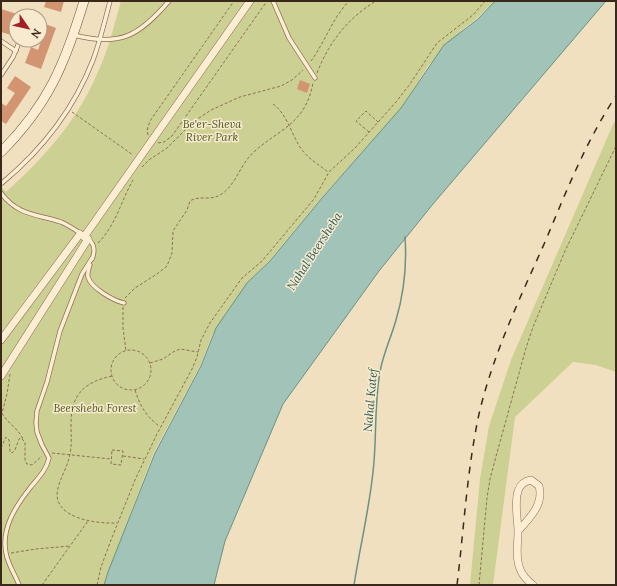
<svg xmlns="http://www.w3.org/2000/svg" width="617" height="586" font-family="Lora,serif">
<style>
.green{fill:#ccd092}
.water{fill:#a2c3b8;stroke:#699285}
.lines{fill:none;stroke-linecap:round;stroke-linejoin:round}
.stream{stroke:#699285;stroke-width:1.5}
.building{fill:#d39571}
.lane-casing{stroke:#8c7056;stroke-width:5}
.street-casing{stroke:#8c7056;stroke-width:8}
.secondary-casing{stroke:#6d5039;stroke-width:10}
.path{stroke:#8c7056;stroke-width:1;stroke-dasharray:3 2;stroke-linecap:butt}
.lane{stroke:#fcedd3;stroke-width:3.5}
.street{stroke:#fcedd3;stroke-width:7}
.secondary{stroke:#fcedd3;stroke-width:9}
.rail{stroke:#3a291b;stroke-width:1.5;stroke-dasharray:7 7;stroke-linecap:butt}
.labels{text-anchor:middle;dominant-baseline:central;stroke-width:3;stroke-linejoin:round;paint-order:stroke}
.park-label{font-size:11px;font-style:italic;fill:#4d5820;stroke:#f8eacf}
.water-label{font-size:12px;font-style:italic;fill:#295b55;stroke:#f8eacf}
</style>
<rect width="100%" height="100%" fill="#f1e0bf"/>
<!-- green -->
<g class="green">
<path d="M121,1H494L477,18L462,30L428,66L401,108L321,198L269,261L251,279L212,335L200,366L154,452L132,509L114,560L106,585H1V186L6,192C44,158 77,121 97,74C108,51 114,26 121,1Z"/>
<polygon points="614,122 616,124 616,372 596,365 573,362 515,417 493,585 470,585 480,479 489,426 511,360"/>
</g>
<!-- water -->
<polygon class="water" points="495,1 606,1 433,204 379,271 283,404 225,541 214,585 104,585 108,572 155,453 201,366 216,328 247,283 270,261 322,198 401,108 444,45 478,19"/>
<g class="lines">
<!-- stream -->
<path class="stream" d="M354,585C360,547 369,510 373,472C377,439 374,405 380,372C383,354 391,338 396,320C404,293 407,265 405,237"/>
</g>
<!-- building -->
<g class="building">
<polygon points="46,1 64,1 61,12 44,7"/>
<polygon points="1,9 17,14 11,35 1,32"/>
<polygon points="40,22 56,28 41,69 25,63 31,47 38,50 41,41 40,41"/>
<polygon points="15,76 31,87 6,124 1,121 1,103 6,106 15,93 7,88"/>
<polygon points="300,80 310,84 307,93 297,89"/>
</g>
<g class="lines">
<defs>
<g id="lane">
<polyline points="273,1 289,38 315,78"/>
<path d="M74,35C120,47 139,36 169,1"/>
<polyline points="1,41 16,51"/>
<polyline points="1,75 13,57 20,40"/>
<path d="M2,183C43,149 74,109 93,60C100,41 105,21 110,1"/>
<path d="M1,193C18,216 37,214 61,222C68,225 74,229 80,233"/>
<path d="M88,239C95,244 95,252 92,259"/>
<path d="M90,265C89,268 87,273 88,277C91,288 114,301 124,303"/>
<path d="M19,585C15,574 8,565 6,553C1,529 15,507 30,488C38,478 46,471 49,458L42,445L37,432L36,423L37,411L47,382L60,331L82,274L92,258"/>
</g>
<g id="street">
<polyline points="84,237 250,1"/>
<polyline points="1,340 80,234"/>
<polyline points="1,376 88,239"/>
<path d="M518,531C530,518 544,504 539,486L531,480C525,481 520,485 518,491C514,504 518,519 518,532C518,544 515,557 520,569C522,575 528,581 533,585"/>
</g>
<path id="secondary" d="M1,152C48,105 65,64 84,1"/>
</defs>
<!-- lane casing -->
<use href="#lane" class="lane-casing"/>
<!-- street casing -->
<use href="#street" class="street-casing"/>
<!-- secondary casing -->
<use href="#secondary" class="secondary-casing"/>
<!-- path -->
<g class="path">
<path d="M311,61C325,42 332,19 349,1"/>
<path d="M317,73C329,42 348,18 376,1"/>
<path d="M273,104C287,114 291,133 300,147C307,158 318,164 328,172"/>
<polyline points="72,112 133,155"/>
<polyline points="369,132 356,121 366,111 378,122"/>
<polyline points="148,135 147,130 150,121 234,1"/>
<polyline points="158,143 164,142 172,136 267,1"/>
<polyline points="142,167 149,160 167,148 193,122 211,110 240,97 281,86 292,80 303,70"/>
<path d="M98,243C116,225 121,201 133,180"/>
<path d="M125,298L135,288L157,274L167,266L172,253L173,231L187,210L190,201C199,195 210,201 220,195C234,187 239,169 249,157C264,140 287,131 300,114C307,105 311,94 313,83"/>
<polyline points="123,307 123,328 126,351"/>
<circle cx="131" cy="370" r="20"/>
<polyline points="150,363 163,359 173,352 180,349 198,352"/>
<path d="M10,374L7,394L2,413C7,423 18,428 23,439"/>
<path d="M112,376C85,382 71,394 71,423C71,434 72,443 70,454C68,466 61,476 58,488C50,518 96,524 117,523"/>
<path d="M135,390C140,406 146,416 159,426"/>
<polyline points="1,448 6,437 9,440 10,452 12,453 15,450 19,439 21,438 25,442 25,461 27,464 32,465 42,456"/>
<polygon points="112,450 123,451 121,465 111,464"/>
<polyline points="52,453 111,459"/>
<polyline points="123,456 144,459"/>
<polyline points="11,553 36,549 70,546"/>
<polyline points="42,585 88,521"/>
<polyline points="97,585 101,567 111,540 135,480 157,434 192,369 197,357 201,340 210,323 242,278 262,261 314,199 329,172 355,148 396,102 410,84 437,43 473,15 485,1"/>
<polyline points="479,585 487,498 490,479 495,460 526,348 533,327 565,251 616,146"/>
</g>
<!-- lane -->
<use href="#lane" class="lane"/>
<!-- street -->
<use href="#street" class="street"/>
<!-- secondary -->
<use href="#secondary" class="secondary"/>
<!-- rail -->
<path class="rail" d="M457,585C464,528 467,470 479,414C493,354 520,298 545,242C566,192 586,141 616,96"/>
</g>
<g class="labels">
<!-- park labels -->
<g class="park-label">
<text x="212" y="124">Be'er-Sheva<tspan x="212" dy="13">River Park</tspan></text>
<text x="95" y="408">Beersheba Forest</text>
</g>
<!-- water labels -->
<g class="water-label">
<text transform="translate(314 251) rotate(-57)">Nahal Beersheba</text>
<text transform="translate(370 400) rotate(-85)">Nahal Katef</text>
</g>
</g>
<!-- border -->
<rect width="617" height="586" fill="none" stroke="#3a291b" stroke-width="4"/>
<!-- north arrow -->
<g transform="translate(28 28) rotate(124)"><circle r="19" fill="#f8eacf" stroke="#ac9d87"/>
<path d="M0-3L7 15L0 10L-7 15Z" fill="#a02028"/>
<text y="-6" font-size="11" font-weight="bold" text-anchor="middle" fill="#3a291b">N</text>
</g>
</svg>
